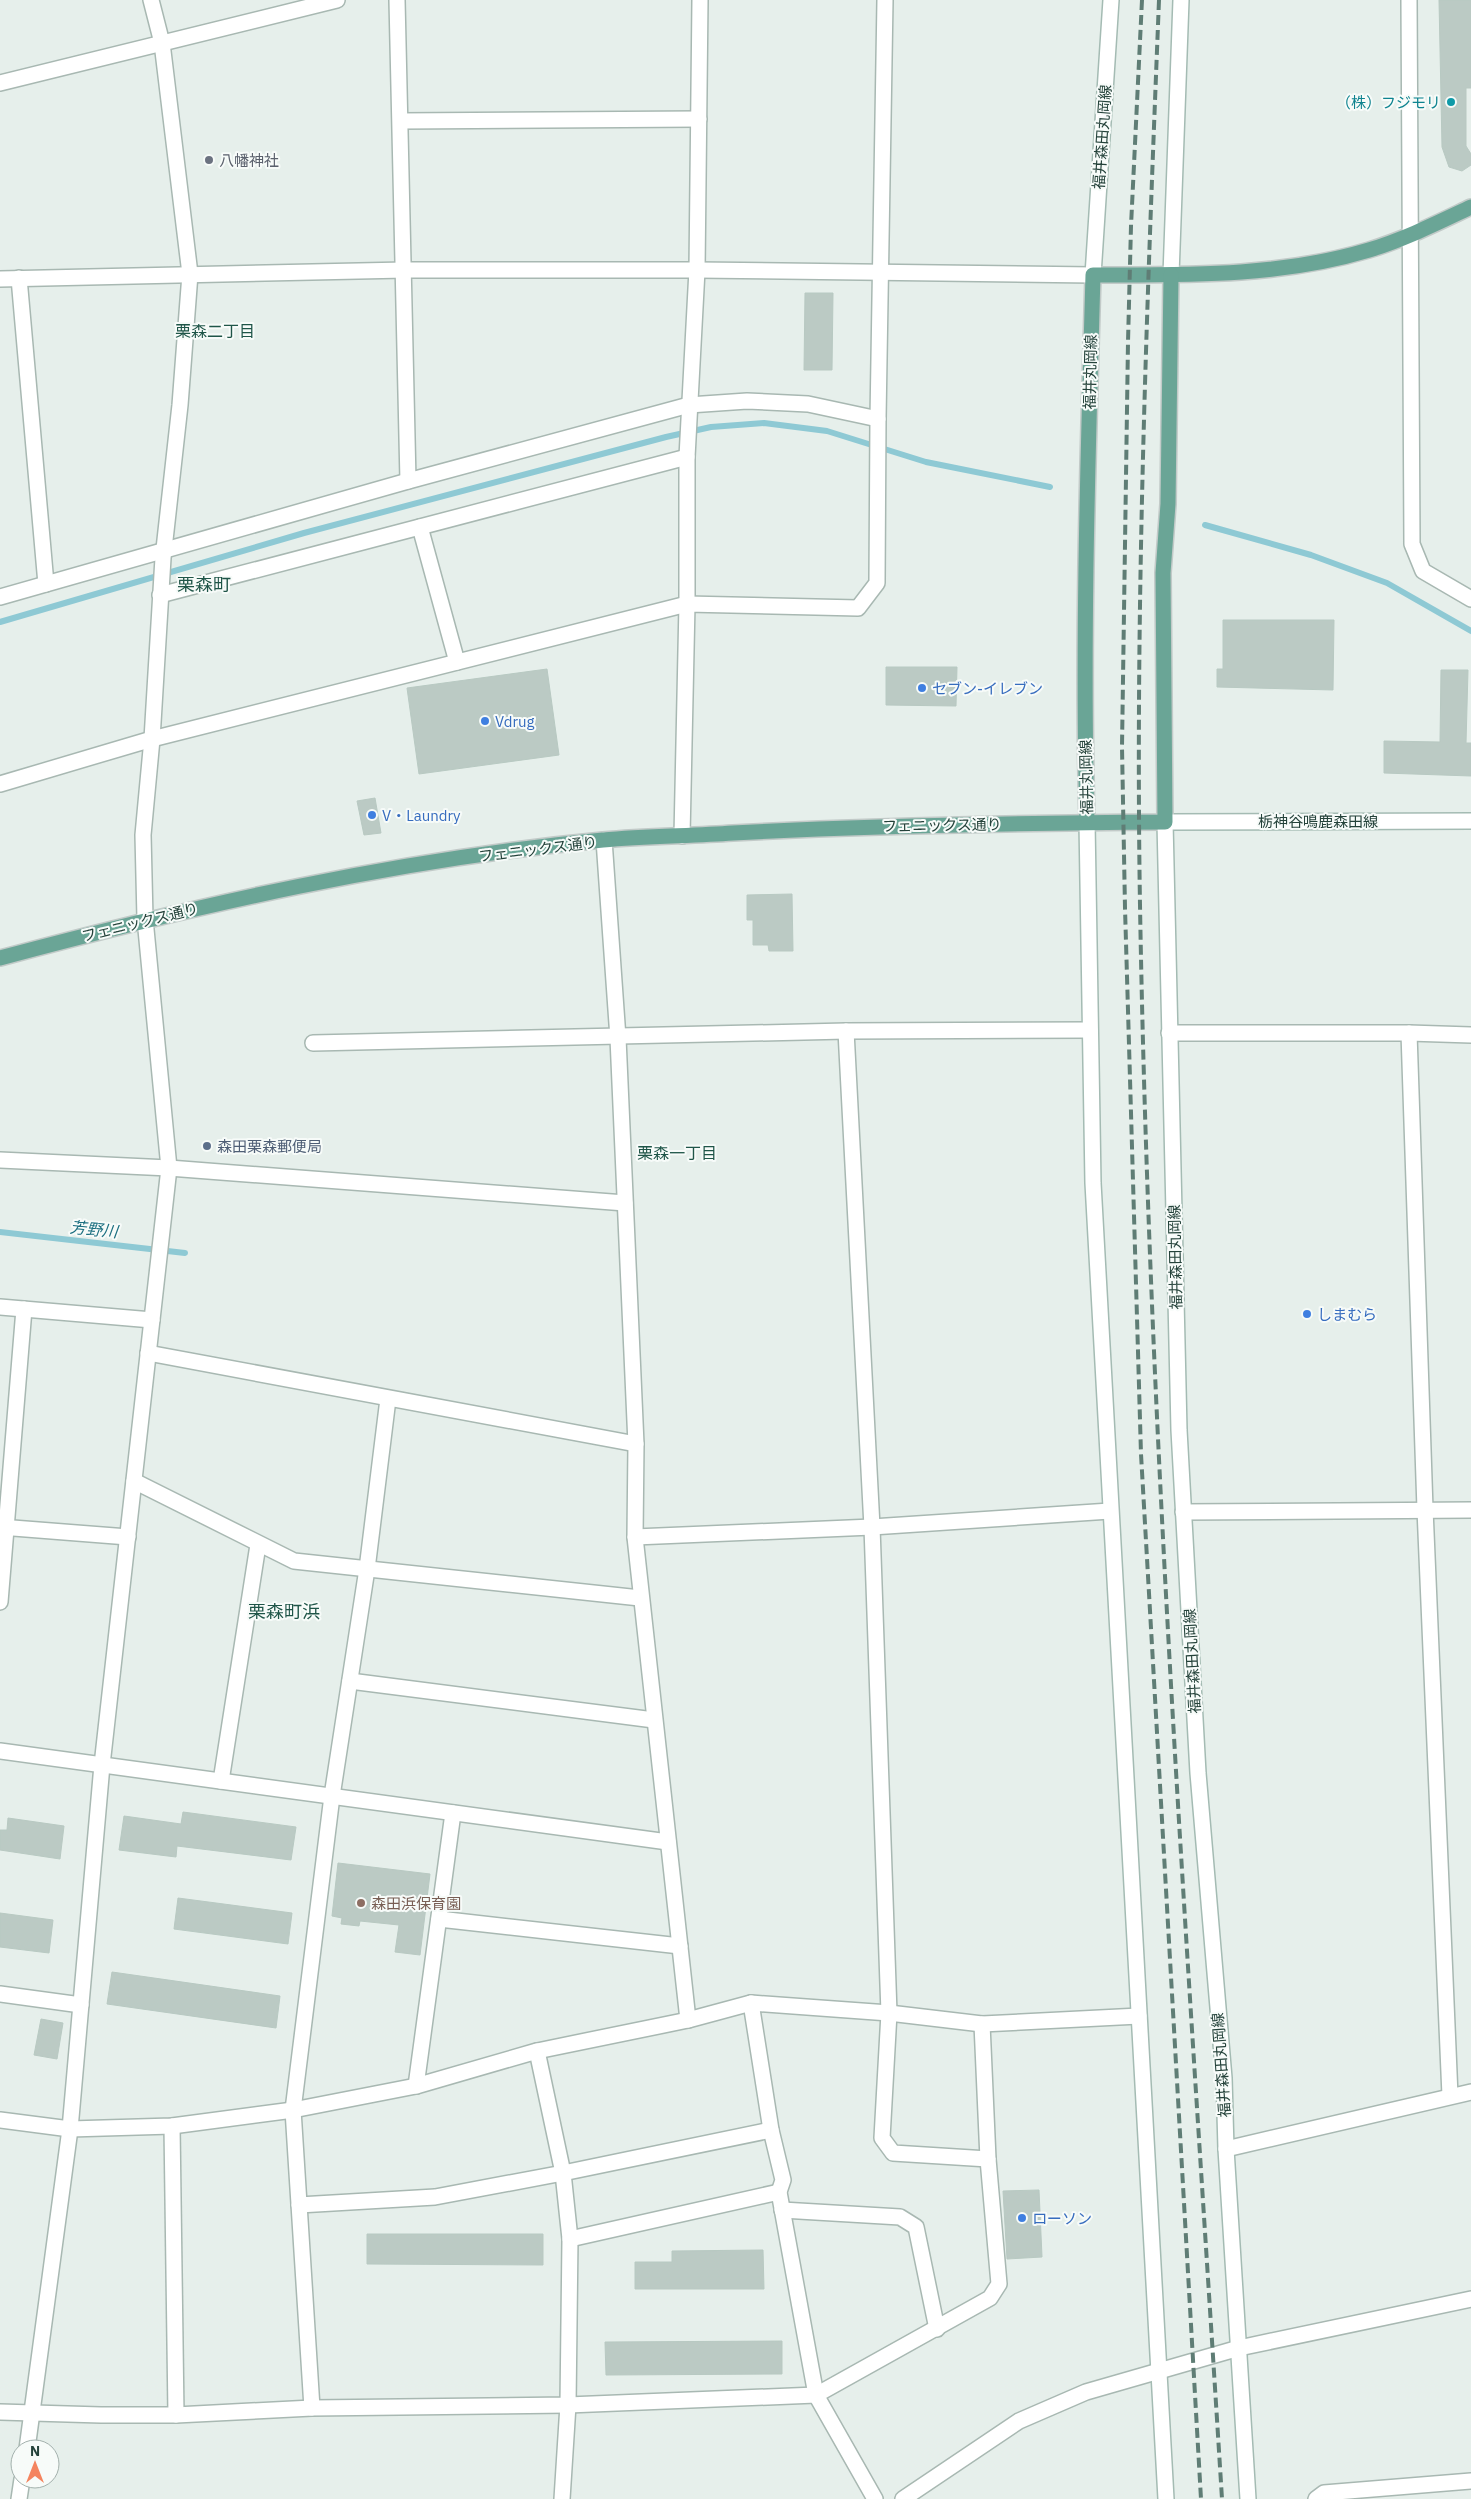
<svg xmlns="http://www.w3.org/2000/svg" width="1471" height="2499" font-family="'IBM Plex Sans','Noto Sans JP',sans-serif">
<style>
.lines{fill:none;stroke-linecap:round;stroke-linejoin:round}
.stream{stroke:#8ec9d4;stroke-width:6}
.building{fill:#bbcac4;stroke:#b8c9c2}
.minor-casing{stroke:#a8b8b2;stroke-width:18}
.tertiary-casing{stroke:#a8b8b2;stroke-width:18}
.secondary-casing{stroke:#a4bbb3;stroke-width:18}
.primary-casing{stroke:#c2cac8;stroke-width:18}
.minor{stroke:#fff;stroke-width:15}
.tertiary{stroke:#fff;stroke-width:15}
.secondary{stroke:#fff;stroke-width:15}
.primary{stroke:#6aa596;stroke-width:15}
.rail{stroke:#5f7d75;stroke-width:4;stroke-dasharray:10 5;stroke-linecap:butt}
.culture-dot{fill:#0f9aa8;stroke:#f7fbf9;stroke-width:2}
.worship-dot{fill:#6b7280;stroke:#f7fbf9;stroke-width:2}
.shop-dot{fill:#3f7fe0;stroke:#f7fbf9;stroke-width:2}
.service-dot{fill:#5c6f8a;stroke:#f7fbf9;stroke-width:2}
.education-dot{fill:#8d6e63;stroke:#f7fbf9;stroke-width:2}
.labels{text-anchor:middle;dominant-baseline:central;stroke-width:4;stroke-linejoin:round;paint-order:stroke}
.culture-label{font-size:15px;fill:#0d838f;stroke:#f7fbf9;text-anchor:end}
.street-label{font-size:15px;fill:#24423a;stroke:#f7fbf9}
.worship-label{font-size:15px;fill:#5b616d;stroke:#f7fbf9;text-anchor:start}
.shop-label{font-size:15px;fill:#366cbe;stroke:#f7fbf9;text-anchor:start}
.service-label{font-size:15px;fill:#4e5e75;stroke:#f7fbf9;text-anchor:start}
.education-label{font-size:15px;fill:#785e54;stroke:#f7fbf9;text-anchor:start}
.neighbourhood-label{font-size:16px;fill:#1f5548;stroke:#f7fbf9}
.water-label{font-size:16px;font-style:italic;fill:#1c6f80;stroke:#f7fbf9}
.quarter-label{font-size:18px;fill:#1f5548;stroke:#f7fbf9}
</style>
<rect width="100%" height="100%" fill="#e6efeb"/>
<g class="lines">
<!-- stream -->
<g class="stream">
<polyline points="1205,525 1311,555 1387,583 1471,631"/>
<polyline points="0,622 304,533 666,437 711,427 764,423 827,431 926,462 1050,487"/>
<polyline points="0,1232 185,1253"/>
</g>
</g>
<!-- building -->
<g class="building">
<polygon points="1439,0 1471,0 1471,88 1466,88 1466,146 1471,154 1471,165 1462,171 1449,167 1442,147"/>
<polygon points="805,293 833,293 832,370 804,370"/>
<polygon points="1223,620 1334,620 1333,690 1217,687 1217,669 1223,669"/>
<polygon points="886,667 957,667 956,706 886,705"/>
<polygon points="547,669 559,755 419,774 407,688"/>
<polygon points="1441,670 1468,670 1466,743 1471,743 1471,776 1384,773 1384,741 1440,742"/>
<polygon points="375,798 381,833 364,835 357,801"/>
<polygon points="792,894 793,951 769,951 768,945 753,945 753,920 747,920 747,895"/>
<polygon points="183,1812 296,1827 291,1860 177,1846 176,1857 119,1850 124,1816 181,1824"/>
<polygon points="8,1818 64,1826 60,1859 0,1850 0,1830 7,1830"/>
<polygon points="338,1863 430,1874 420,1955 395,1952 399,1925 360,1921 359,1926 341,1924 342,1918 332,1916"/>
<polygon points="178,1898 292,1913 288,1944 174,1929"/>
<polygon points="0,1913 53,1920 49,1953 0,1947"/>
<polygon points="112,1972 280,1996 276,2028 107,2004"/>
<polygon points="41,2019 63,2023 57,2059 34,2055"/>
<polygon points="1039,2190 1042,2257 1007,2259 1003,2191"/>
<polygon points="367,2234 543,2234 543,2265 367,2264"/>
<polygon points="763,2250 764,2289 635,2289 635,2262 672,2262 672,2251"/>
<polygon points="782,2341 782,2374 606,2375 605,2342"/>
</g>
<g class="lines">
<defs>
<g id="minor">
<polyline points="397,0 408,481"/>
<polyline points="1409,0 1412,544 1423,571 1471,599"/>
<polyline points="0,83 337,0"/>
<polyline points="401,121 699,119"/>
<polyline points="19,278 46,584"/>
<polyline points="0,279 405,270 697,270 1093,275"/>
<polyline points="420,527 457,662"/>
<polyline points="160,595 687,457"/>
<polyline points="0,597 408,481 689,405 747,401 808,404 878,419"/>
<polyline points="0,784 152,739 687,604 858,608 877,583 878,419 885,0"/>
<polyline points="682,836 687,604 687,457 697,270 700,0"/>
<polyline points="604,840 618,1038 636,1444 635,1537 688,2020"/>
<polyline points="846,1031 872,1527 889,2013 882,2138 893,2153 988,2159"/>
<polyline points="1169,1033 1409,1033 1471,1035"/>
<polyline points="1409,1033 1425,1509 1450,2096"/>
<polyline points="313,1043 846,1031 1090,1030"/>
<polyline points="0,1160 169,1168 625,1203"/>
<polyline points="0,1307 152,1320"/>
<polyline points="148,1353 636,1444"/>
<polyline points="134,1481 294,1561 640,1598"/>
<polyline points="1183,1512 1471,1510"/>
<polyline points="0,1527 128,1537"/>
<polyline points="0,1602 24,1309"/>
<polyline points="350,1681 654,1720"/>
<polyline points="0,1751 668,1842"/>
<polyline points="221,1781 258,1545"/>
<polyline points="439,1919 680,1946"/>
<polyline points="0,1994 81,2005"/>
<polyline points="751,2003 771,2130 783,2180 779,2192 816,2395 875,2499"/>
<polyline points="537,2051 563,2173 570,2239 568,2405 562,2499"/>
<polyline points="416,2086 453,1813"/>
<polyline points="0,2120 70,2129 172,2126 293,2110 416,2086 537,2051 688,2020 751,2003 889,2013 982,2024 1139,2016"/>
<polyline points="172,2126 176,2415"/>
<polyline points="1226,2149 1471,2092"/>
<polyline points="299,2205 435,2197 563,2173 771,2130"/>
<polyline points="782,2210 900,2217 916,2227 937,2329"/>
<polyline points="570,2239 779,2192"/>
<polyline points="312,2408 293,2110 332,1796 367,1569 388,1399"/>
<polyline points="0,2412 101,2415 176,2415 312,2408 568,2405 816,2395 990,2298 999,2284 988,2159 982,2024"/>
<polyline points="27,2449 70,2129 102,1765 169,1168 145,919 143,835 152,739 163,558 180,405 190,274 162,43 151,0"/>
<polyline points="19,2499 22,2479"/>
<polyline points="1316,2499 1324,2493 1471,2481"/>
</g>
<g id="tertiary">
<polyline points="635,1537 872,1527 1110,1511"/>
<polyline points="903,2499 1019,2421 1086,2392 1239,2348 1471,2299"/>
</g>
<g id="secondary">
<polyline points="1093,275 1111,0"/>
<polyline points="1171,275 1181,0"/>
<polyline points="1087,822 1093,1183 1166,2499"/>
<polyline points="1248,2499 1226,2149 1224,2078 1198,1773 1179,1430 1165,822 1471,821"/>
</g>
<g id="primary">
<path d="M1087,822C1082,640 1088,457 1093,275C1186,275 1279,277 1369,250C1405,239 1437,223 1471,207"/>
<path d="M0,958C198,905 399,859 603,840C646,836 690,836 733,833C877,825 1021,823 1165,822L1163,573L1168,504L1171,275"/>
</g>
</defs>
<!-- minor casing -->
<use href="#minor" class="minor-casing"/>
<!-- tertiary casing -->
<use href="#tertiary" class="tertiary-casing"/>
<!-- secondary casing -->
<use href="#secondary" class="secondary-casing"/>
<!-- primary casing -->
<use href="#primary" class="primary-casing"/>
<!-- minor -->
<use href="#minor" class="minor"/>
<!-- tertiary -->
<use href="#tertiary" class="tertiary"/>
<!-- secondary -->
<use href="#secondary" class="secondary"/>
<!-- primary -->
<use href="#primary" class="primary"/>
<!-- rail -->
<g class="rail">
<polyline points="1142,0 1131,226 1128,342 1122,747 1125,908 1141,1454 1201,2499"/>
<path d="M1159,0C1147,301 1135,603 1140,905C1149,1437 1189,1968 1222,2499"/>
</g>
</g>
<!-- markers -->
<circle class="culture-dot" cx="1451" cy="102" r="5"/>
<circle class="worship-dot" cx="209" cy="160" r="5"/>
<g class="shop-dot">
<circle cx="922" cy="688" r="5"/>
<circle cx="485" cy="721" r="5"/>
<circle cx="372" cy="815" r="5"/>
<circle cx="1307" cy="1314" r="5"/>
<circle cx="1022" cy="2218" r="5"/>
</g>
<circle class="service-dot" cx="207" cy="1146" r="5"/>
<circle class="education-dot" cx="361" cy="1903" r="5"/>
<g class="labels">
<!-- culture labels -->
<g class="culture-label">
<text x="1441" y="102">（株）フジモリ</text>
</g>
<!-- street labels -->
<g class="street-label">
<text transform="translate(1102 137) rotate(-86)">福井森田丸岡線</text>
<text transform="translate(1090 372) rotate(-89)">福井丸岡線</text>
<text transform="translate(1086 777) rotate(-91)">福井丸岡線</text>
<text x="1318" y="821">栃神谷鳴鹿森田線</text>
<text transform="translate(942 825) rotate(-1)">フェニックス通り</text>
<text transform="translate(538 849) rotate(-7)">フェニックス通り</text>
<text transform="translate(140 922) rotate(-14)">フェニックス通り</text>
<text transform="translate(1175 1257) rotate(-91)">福井森田丸岡線</text>
<text transform="translate(1192 1661) rotate(-93)">福井森田丸岡線</text>
<text transform="translate(1221 2065) rotate(-94)">福井森田丸岡線</text>
</g>
<!-- worship labels -->
<g class="worship-label">
<text x="219" y="160">八幡神社</text>
</g>
<!-- shop labels -->
<g class="shop-label">
<text x="932" y="688">セブン-イレブン</text>
<text x="495" y="721">Vdrug</text>
<text x="382" y="815">V・Laundry</text>
<text x="1317" y="1314">しまむら</text>
<text x="1032" y="2218">ローソン</text>
</g>
<!-- service labels -->
<g class="service-label">
<text x="217" y="1146">森田栗森郵便局</text>
</g>
<!-- education labels -->
<g class="education-label">
<text x="371" y="1903">森田浜保育園</text>
</g>
<!-- neighbourhood labels -->
<g class="neighbourhood-label">
<text x="215" y="331">栗森二丁目</text>
<text x="677" y="1153">栗森一丁目</text>
</g>
<!-- water labels -->
<g class="water-label">
<text transform="translate(94 1229) rotate(6)">芳野川</text>
</g>
<!-- quarter labels -->
<g class="quarter-label">
<text x="204" y="584">栗森町</text>
<text x="284" y="1611">栗森町浜</text>
</g>
</g>
<!-- north arrow -->
<g transform="translate(35 2464)"><circle r="24" fill="#f7fbf9" stroke="#a3b1ad"/>
<path d="M0-4L9 19L0 12L-9 19Z" fill="#f4845f"/>
<text y="-8" font-size="14" font-weight="bold" text-anchor="middle" fill="#24423a">N</text>
</g>
</svg>
